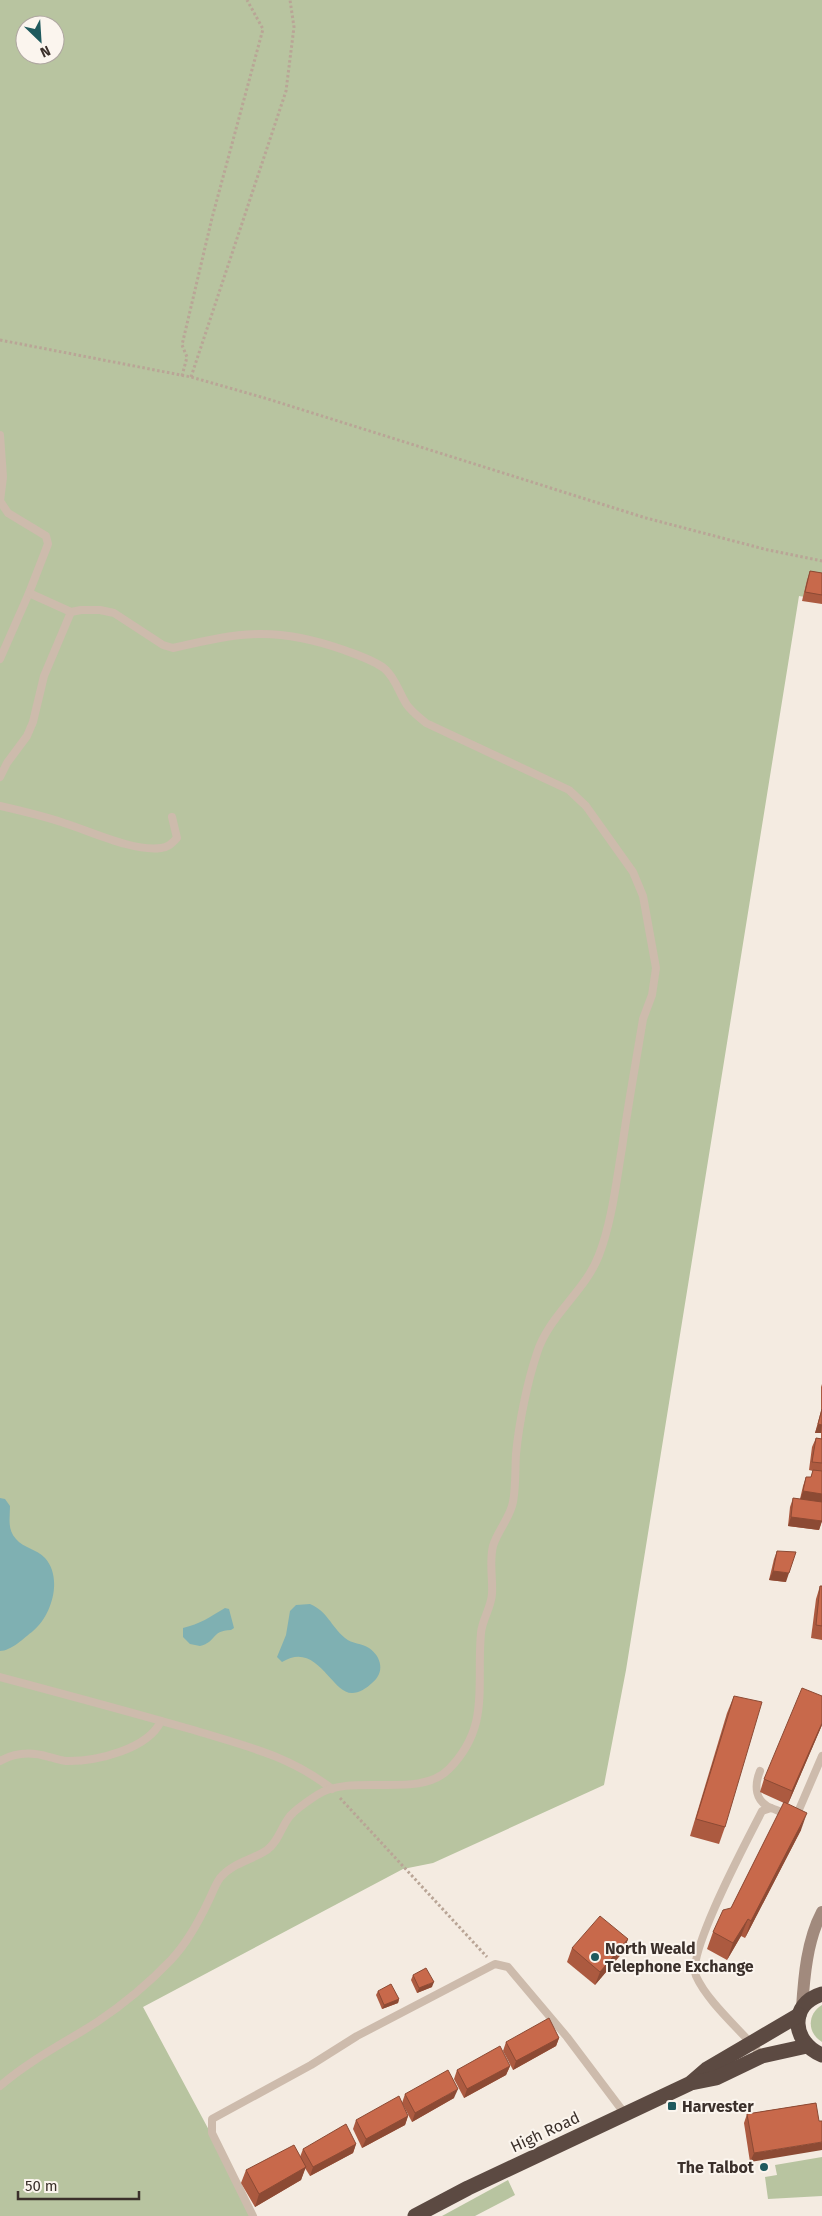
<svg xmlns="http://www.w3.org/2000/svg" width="822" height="2216" font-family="'Fira Sans',sans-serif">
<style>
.green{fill:#b8c4a0;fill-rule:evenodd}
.water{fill:#7fb0b2}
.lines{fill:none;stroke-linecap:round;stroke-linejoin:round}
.path{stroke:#b9a596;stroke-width:3;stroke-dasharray:2.5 2.5;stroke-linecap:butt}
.lane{stroke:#cdbbac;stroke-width:8}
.secondary{stroke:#a18a7d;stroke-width:12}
.highway{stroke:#5c4a42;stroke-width:15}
.wall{fill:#ac5a40}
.shaded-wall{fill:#8c4a34}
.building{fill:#c8694b;stroke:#8c4a34}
.poi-dot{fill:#1f5a5e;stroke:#fbf5ee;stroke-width:2}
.labels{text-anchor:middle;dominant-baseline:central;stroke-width:4;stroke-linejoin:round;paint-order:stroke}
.poi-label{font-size:16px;font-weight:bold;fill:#3b302b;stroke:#fbf5ee;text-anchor:start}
.street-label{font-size:16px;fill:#3b302b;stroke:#fbf5ee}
</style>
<rect width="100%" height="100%" fill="#f4ebe1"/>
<!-- green -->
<g class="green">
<path d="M0,0H822V600L799,596L626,1670L604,1785L433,1863L403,1869L143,2007L255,2216H0ZM25,25H55V55H25Z"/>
<path d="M822,2005V2042C807,2033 807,2014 822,2005Z"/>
<polygon points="822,2157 822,2196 768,2199 765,2177 777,2175 775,2165"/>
<polygon points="508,2180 515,2195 475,2216 442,2216"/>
</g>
<!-- water -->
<g class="water">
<path d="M0,1498L5,1499L10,1506C10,1518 7,1529 16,1539C23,1548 37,1549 45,1558C63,1578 52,1615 33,1631C24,1638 11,1651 0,1651Z"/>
<path d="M310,1604C328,1612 330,1625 345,1638C352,1644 362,1643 369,1648C382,1657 385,1673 372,1683C367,1688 359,1693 352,1693C331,1693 317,1640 282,1662L277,1657L286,1635L290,1611L296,1605Z"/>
<path d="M225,1608L229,1609L234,1628L231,1630C210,1631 217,1642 200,1646L190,1644L183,1637V1628C200,1624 210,1617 225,1608Z"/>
</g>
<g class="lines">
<!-- path -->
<g class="path">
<polyline points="0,340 191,377 268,399 646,518 768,550 822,561"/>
<polyline points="182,376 187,357 182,345 212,218 263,29 247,0"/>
<polyline points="191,377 286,91 294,27 290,0"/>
<polyline points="340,1798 487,1957"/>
</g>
<!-- lane -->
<g class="lane">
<polyline points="0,435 3,477 0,501 8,513 46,536 48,544 29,593 0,659"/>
<polyline points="0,777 7,763 27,736 33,722 44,676 71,612"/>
<path d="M0,806C22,811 43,816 64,823C90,831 134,852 161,848C169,847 172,843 177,838L172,817"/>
<path d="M0,1677C64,1694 127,1711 190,1729C242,1745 289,1755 332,1789"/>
<path d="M0,1761C16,1752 33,1752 49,1757C55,1758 62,1761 68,1761C98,1761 148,1749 161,1721"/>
<path d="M760,1771C754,1786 755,1801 771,1808"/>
<path d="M762,2056C743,2032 708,2003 696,1976C686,1953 749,1837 762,1811L771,1808C780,1811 788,1817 798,1812L822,1756"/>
<path d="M0,2086C30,2060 64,2043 97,2022C124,2004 149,1983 171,1960C187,1943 198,1923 208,1902C212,1894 215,1885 220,1878C232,1863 252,1860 267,1850C279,1841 281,1827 290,1816C297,1808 308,1801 317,1795C352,1772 419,1800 449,1769C491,1726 476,1686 481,1633C482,1620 491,1608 492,1594C493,1578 489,1562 493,1546C498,1530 510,1518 513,1502C516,1486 515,1470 516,1454C519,1423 527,1383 537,1353C549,1315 585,1292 599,1255C612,1221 616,1183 622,1148C628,1105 636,1062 643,1019L652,995L656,968L643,896L633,872L586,806L569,790L426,723C419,717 412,712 407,705C399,693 396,679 385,669C374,660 357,655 344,650C276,626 241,632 173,648L163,645L114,613L100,610H81L71,612L29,593"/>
<polyline points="253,2216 212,2133 212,2119 311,2065 357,2036 495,1964 508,1967 567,2037 625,2114"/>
</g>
<!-- secondary -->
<path class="secondary" d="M802,2008C804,1977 807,1940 822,1912"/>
<!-- highway -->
<g class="highway">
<path d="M822,1994C788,2004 792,2043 822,2055"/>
<polyline points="692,2082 707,2069 799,2015"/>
<polyline points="415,2216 468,2188 691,2083 716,2078 762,2056 807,2046"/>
</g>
</g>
<!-- wall -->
<g class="wall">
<polygon points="810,571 822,573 822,604 802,601 807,580"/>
<polygon points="822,1384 822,1521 819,1530 788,1526 790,1507 793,1498 800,1499 803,1486 806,1477 811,1477 813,1471 809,1470 812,1447 816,1438 821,1439 821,1433 815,1433 821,1411 821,1387"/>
<polygon points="777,1551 786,1582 769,1580 774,1559"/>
<polygon points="820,1586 822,1586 822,1640 811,1638 816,1599"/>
<polygon points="734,1696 725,1827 719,1844 690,1836 727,1713"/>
<polygon points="822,1725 788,1804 801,1830 745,1938 741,1936 727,1960 707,1949 713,1932 731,1908 784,1803 760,1792 764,1779"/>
<polygon points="628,1939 623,1952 595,1985 567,1962 572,1948"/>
<polygon points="413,1975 432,1987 417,1993 411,1980"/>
<polygon points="378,1991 399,1999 398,2003 382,2009 376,1995"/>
<polygon points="559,2038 556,2046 513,2070 503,2051 506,2042"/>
<polygon points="510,2066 506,2075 464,2098 454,2079 457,2070"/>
<polygon points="405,2094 454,2098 412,2122 402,2103"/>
<polygon points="816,2103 750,2162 744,2123 747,2114"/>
<polygon points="408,2116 405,2125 362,2148 353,2129 356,2120"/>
<polygon points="356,2144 353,2153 310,2176 305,2168 301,2180 255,2207 241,2183 246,2170 300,2157 303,2149"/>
</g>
<!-- shaded-wall -->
<g class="shaded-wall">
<polygon points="818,1424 822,1425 821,1433 815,1433"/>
<polygon points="803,1491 822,1494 822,1503 800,1500"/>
<polygon points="791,1517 822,1521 819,1530 788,1526"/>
<polygon points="773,1571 789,1573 786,1582 769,1580"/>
<polygon points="822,1723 822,1725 788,1804 792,1791"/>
<polygon points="807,1813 801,1830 745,1938 751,1921"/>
<polygon points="748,1919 741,1936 727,1960 733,1943"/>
<polygon points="628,1939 623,1952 595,1985 600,1972"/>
<polygon points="434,1982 432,1987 417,1993 419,1988"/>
<polygon points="399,1999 398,2003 382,2009 384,2005"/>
<polygon points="559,2038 556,2046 513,2070 516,2061"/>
<polygon points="510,2066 506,2075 464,2098 467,2089"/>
<polygon points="458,2089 454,2098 412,2122 415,2113"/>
<polygon points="408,2116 405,2125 362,2148 366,2139"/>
<polygon points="822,2142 822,2150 750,2162 754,2153"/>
<polygon points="356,2144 353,2153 310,2176 313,2167"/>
<polygon points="306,2167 301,2180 255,2207 259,2194"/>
</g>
<!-- building -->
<g class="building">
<polygon points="810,571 822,573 822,595 805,592"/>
<polygon points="822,1409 822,1425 818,1424"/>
<polygon points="816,1438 822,1439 822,1463 812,1462"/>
<polygon points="813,1470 822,1471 822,1494 803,1491 806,1477 811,1477"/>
<polygon points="793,1498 822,1502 822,1521 791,1517"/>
<polygon points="777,1551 796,1552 789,1573 773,1571"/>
<polygon points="820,1586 822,1586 822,1626 816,1625"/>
<polygon points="802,1688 822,1696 822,1723 792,1791 764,1779"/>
<polygon points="734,1696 762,1702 725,1827 696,1819"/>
<polygon points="784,1802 807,1813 751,1921 748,1919 733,1943 713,1932 723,1910 731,1908"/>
<polygon points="600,1916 628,1939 600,1972 572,1948"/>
<polygon points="426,1968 434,1982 419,1988 413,1975"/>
<polygon points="391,1984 399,1999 384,2005 378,1991"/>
<polygon points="549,2018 559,2038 516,2061 506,2042"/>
<polygon points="500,2046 510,2066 467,2089 457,2070"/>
<polygon points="448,2070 458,2089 415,2113 405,2094"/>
<polygon points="399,2096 408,2116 366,2139 356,2120"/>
<polygon points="816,2103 819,2121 822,2121 822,2142 754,2153 747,2114"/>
<polygon points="346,2124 356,2144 313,2167 303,2149"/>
<polygon points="294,2145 306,2167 259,2194 246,2170"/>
</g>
<!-- markers -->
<g class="poi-dot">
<circle cx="595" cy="1957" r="5"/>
<rect x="667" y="2101" width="10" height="10" rx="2.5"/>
<circle cx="764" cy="2167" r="5"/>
</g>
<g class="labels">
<!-- poi labels -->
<g class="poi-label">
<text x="605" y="1948">North Weald<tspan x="605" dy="18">Telephone Exchange</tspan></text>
<text x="682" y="2106">Harvester</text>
<text x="754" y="2167" text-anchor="end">The Talbot</text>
</g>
<!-- street labels -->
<g class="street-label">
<text transform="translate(545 2132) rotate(-25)">High Road</text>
</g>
</g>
<!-- north arrow -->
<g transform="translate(40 40) rotate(155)"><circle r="24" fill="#fbf5ee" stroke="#aea6a0"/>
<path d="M0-4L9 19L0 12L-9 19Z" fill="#1f5a5e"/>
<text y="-8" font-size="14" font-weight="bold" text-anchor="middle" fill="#3b302b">N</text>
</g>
<!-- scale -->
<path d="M18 2191v8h121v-8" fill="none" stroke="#3b302b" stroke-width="2.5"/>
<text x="25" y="2191" font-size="15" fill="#3b302b" stroke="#fbf5ee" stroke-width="4" paint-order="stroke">50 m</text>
</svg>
